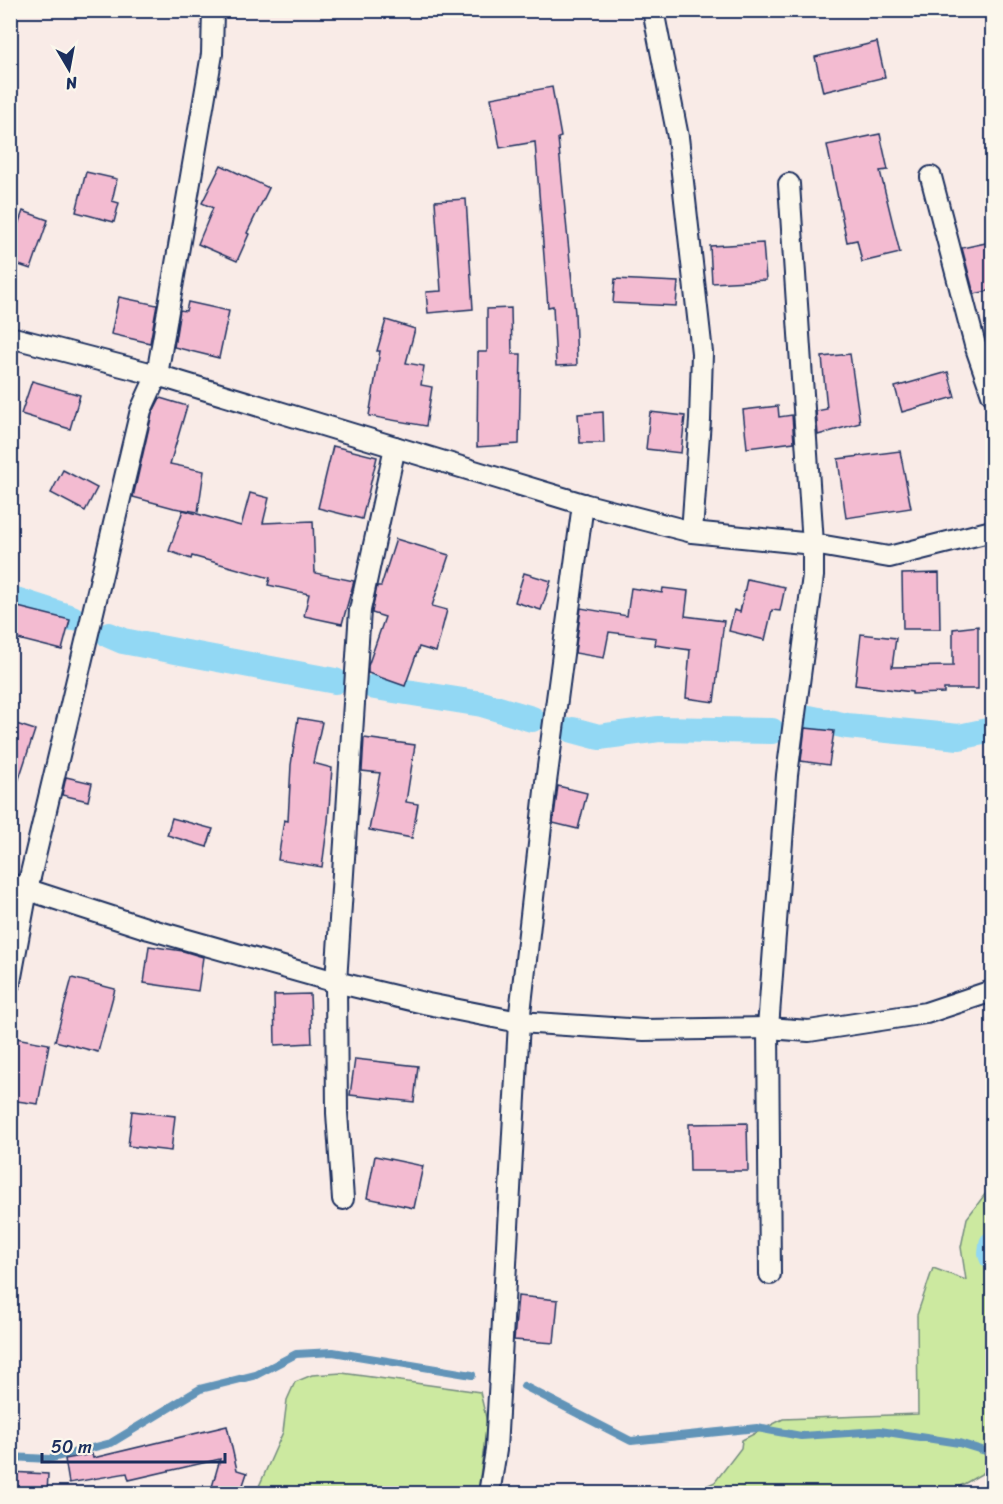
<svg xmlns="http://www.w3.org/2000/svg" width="1003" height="1504" font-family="Sriracha,sans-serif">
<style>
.green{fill:#cce9a0;stroke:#748c7f;stroke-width:1.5}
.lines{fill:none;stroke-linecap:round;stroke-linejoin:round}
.stream{stroke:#6294b8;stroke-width:8}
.canal{stroke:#92d8f4;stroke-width:26}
.building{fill:#f3bbd1;stroke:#1b2f5e;stroke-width:1.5}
.minor-casing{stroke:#1b2f5e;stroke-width:24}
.minor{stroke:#fbf7ec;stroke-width:20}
</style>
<rect width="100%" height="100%" fill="#f9ebe7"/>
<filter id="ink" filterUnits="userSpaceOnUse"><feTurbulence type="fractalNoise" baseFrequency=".0167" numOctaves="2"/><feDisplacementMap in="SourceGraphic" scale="12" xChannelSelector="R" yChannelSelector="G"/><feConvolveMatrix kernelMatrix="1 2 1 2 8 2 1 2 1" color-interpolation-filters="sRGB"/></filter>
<g filter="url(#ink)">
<!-- green -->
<g class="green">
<polygon points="992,1185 992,1468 948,1493 692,1493 715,1482 741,1448 742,1440 783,1419 918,1414 917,1315 933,1268 966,1280 961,1247 967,1218"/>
<polygon points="342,1373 480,1392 487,1422 478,1493 256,1493 283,1432 287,1400 295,1382 312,1375"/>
</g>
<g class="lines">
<!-- stream -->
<g class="stream">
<polyline points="524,1386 631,1441 757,1428 801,1436 880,1431 959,1443 992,1453"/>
<polyline points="10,1457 49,1459 111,1443 200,1389 256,1375 296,1354 333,1352 472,1375"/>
<polyline points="986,1494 992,1490"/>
</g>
<!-- canal -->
<g class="canal">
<polyline points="10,598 72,618"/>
<polyline points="109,635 123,641 335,681"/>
<polyline points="375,687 482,704 532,719"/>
<polyline points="809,718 847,726 959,737 992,730"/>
<polyline points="573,730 599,737 659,729 772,731"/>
<polyline points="992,1244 991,1254 992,1257"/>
</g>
</g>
<!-- building -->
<g class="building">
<polygon points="877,42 885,77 823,92 815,57"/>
<polygon points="552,87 561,137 558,138 575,313 577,365 556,366 553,306 548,307 535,142 500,148 491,98"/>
<polygon points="880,134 888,170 880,171 900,253 862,262 857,240 847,242 827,145"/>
<polygon points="221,165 269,188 247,233 249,234 237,261 198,244 213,208 202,203"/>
<polygon points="86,172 117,179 112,201 119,203 114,222 76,212"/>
<polygon points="466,199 473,309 428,313 426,292 441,291 435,201"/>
<polygon points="23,211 48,220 31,269 10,262 16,246 11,244"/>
<polygon points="763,243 766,280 712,283 710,246"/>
<polygon points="986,243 993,275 993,290 974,294 962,248"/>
<polygon points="615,279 678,282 676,306 613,303"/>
<polygon points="119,297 157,305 150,343 111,334"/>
<polygon points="188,302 229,311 219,358 174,347 180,310 186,311"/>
<polygon points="511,308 512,354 521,354 519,444 477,447 478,352 487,352 487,309"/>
<polygon points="386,320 415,329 406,363 424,366 421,385 432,387 426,426 369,416 380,351 377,351"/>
<polygon points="850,354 860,423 818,435 816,411 827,409 822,357"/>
<polygon points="948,372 955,397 902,412 895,387"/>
<polygon points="32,381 80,395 70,429 21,414"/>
<polygon points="160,398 187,406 170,464 204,471 198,512 174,508 133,497 152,414"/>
<polygon points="778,406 779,417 792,415 794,442 747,448 743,410"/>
<polygon points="603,412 604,443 580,443 578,414"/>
<polygon points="650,412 685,416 681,453 646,449"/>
<polygon points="333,446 377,457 362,519 318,508"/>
<polygon points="900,451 911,508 846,518 838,459"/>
<polygon points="63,470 97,488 85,511 51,493"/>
<polygon points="250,493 269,498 263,523 313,521 315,573 354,581 342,624 304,616 309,594 268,585 270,578 192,556 191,559 169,551 183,510 241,526"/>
<polygon points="396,539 449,555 432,606 447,610 436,652 419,647 405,686 368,673 368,666 385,617 372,613 372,612 377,586 381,586"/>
<polygon points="524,573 551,581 541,610 515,602"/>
<polygon points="939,573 940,629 903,629 902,574"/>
<polygon points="747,579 785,587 780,611 772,610 765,640 729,631 734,610 740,612"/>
<polygon points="631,588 662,593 663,588 688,591 685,616 724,621 714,702 686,698 690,650 655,645 656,638 609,632 604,658 575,653 581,608 627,616"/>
<polygon points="10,605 70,620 62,650 10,637"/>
<polygon points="978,626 978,689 944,689 944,693 912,694 912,692 855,685 861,634 896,638 892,667 953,666 953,629"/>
<polygon points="298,718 322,722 313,763 332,768 328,821 322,867 278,860 284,820 288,821 291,765"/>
<polygon points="10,722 35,730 14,794 10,793"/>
<polygon points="805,728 834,731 829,765 801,761"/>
<polygon points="364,738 415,745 406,802 418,804 412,838 369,830 380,773 362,771"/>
<polygon points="66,777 92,783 88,801 62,795"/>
<polygon points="558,786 587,793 578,829 553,823"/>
<polygon points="172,818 213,829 207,847 167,835"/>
<polygon points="149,946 183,951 203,957 198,991 144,983"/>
<polygon points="72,978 115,989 98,1052 55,1041"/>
<polygon points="310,994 312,1043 275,1045 274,995"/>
<polygon points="10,1037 49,1044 38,1104 10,1100"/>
<polygon points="355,1059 418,1066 414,1102 350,1095"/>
<polygon points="132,1111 175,1116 171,1151 128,1146"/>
<polygon points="747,1123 748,1171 690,1171 689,1124"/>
<polygon points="375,1156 423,1166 414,1208 367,1198"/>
<polygon points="518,1296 558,1300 554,1343 514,1340"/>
<polygon points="227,1426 237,1470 247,1473 240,1494 210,1494 220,1459 129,1480 127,1473 69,1483 65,1459 92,1454 93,1458"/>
<polygon points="10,1472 48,1474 47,1494 10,1494"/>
</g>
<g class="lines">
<defs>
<g id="minor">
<polyline points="653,10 678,137 702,353 700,420 692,532"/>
<polyline points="931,177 975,345 992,394"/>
<polyline points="10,337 157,375 583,504 692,532 813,544 889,557 992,531"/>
<polyline points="10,884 149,929 336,982 428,1004 519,1022 644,1030 768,1028 809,1031 926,1013 992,991"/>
<polyline points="10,982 27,890 141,410 157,375 212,54 213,10"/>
<polyline points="343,1199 337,1113 336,982 360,610 395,447"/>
<polyline points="770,1274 768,1028 787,775 813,576 813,544 789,184"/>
<polyline points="489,1494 496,1450 519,1022 546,782 583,504"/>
</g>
</defs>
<!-- minor casing -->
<use href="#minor" class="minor-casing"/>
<!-- minor -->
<use href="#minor" class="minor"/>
</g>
</g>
<!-- margin -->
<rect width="1003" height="1504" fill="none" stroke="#fbf7ec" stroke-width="36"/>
<rect x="18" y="18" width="967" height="1468" fill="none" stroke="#1b2f5e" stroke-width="2" filter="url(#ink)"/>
<!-- north arrow -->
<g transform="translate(69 69) rotate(170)" stroke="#fbf7ec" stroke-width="4.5" paint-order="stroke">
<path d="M0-4.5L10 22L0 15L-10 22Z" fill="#1b2f5e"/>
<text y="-9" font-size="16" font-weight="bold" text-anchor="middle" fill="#1b2f5e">N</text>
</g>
<!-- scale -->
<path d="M42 1453v9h183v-9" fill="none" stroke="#1b2f5e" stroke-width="3"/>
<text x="51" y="1453" font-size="18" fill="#1b2f5e" stroke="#fbf7ec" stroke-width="4.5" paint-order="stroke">50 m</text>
</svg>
